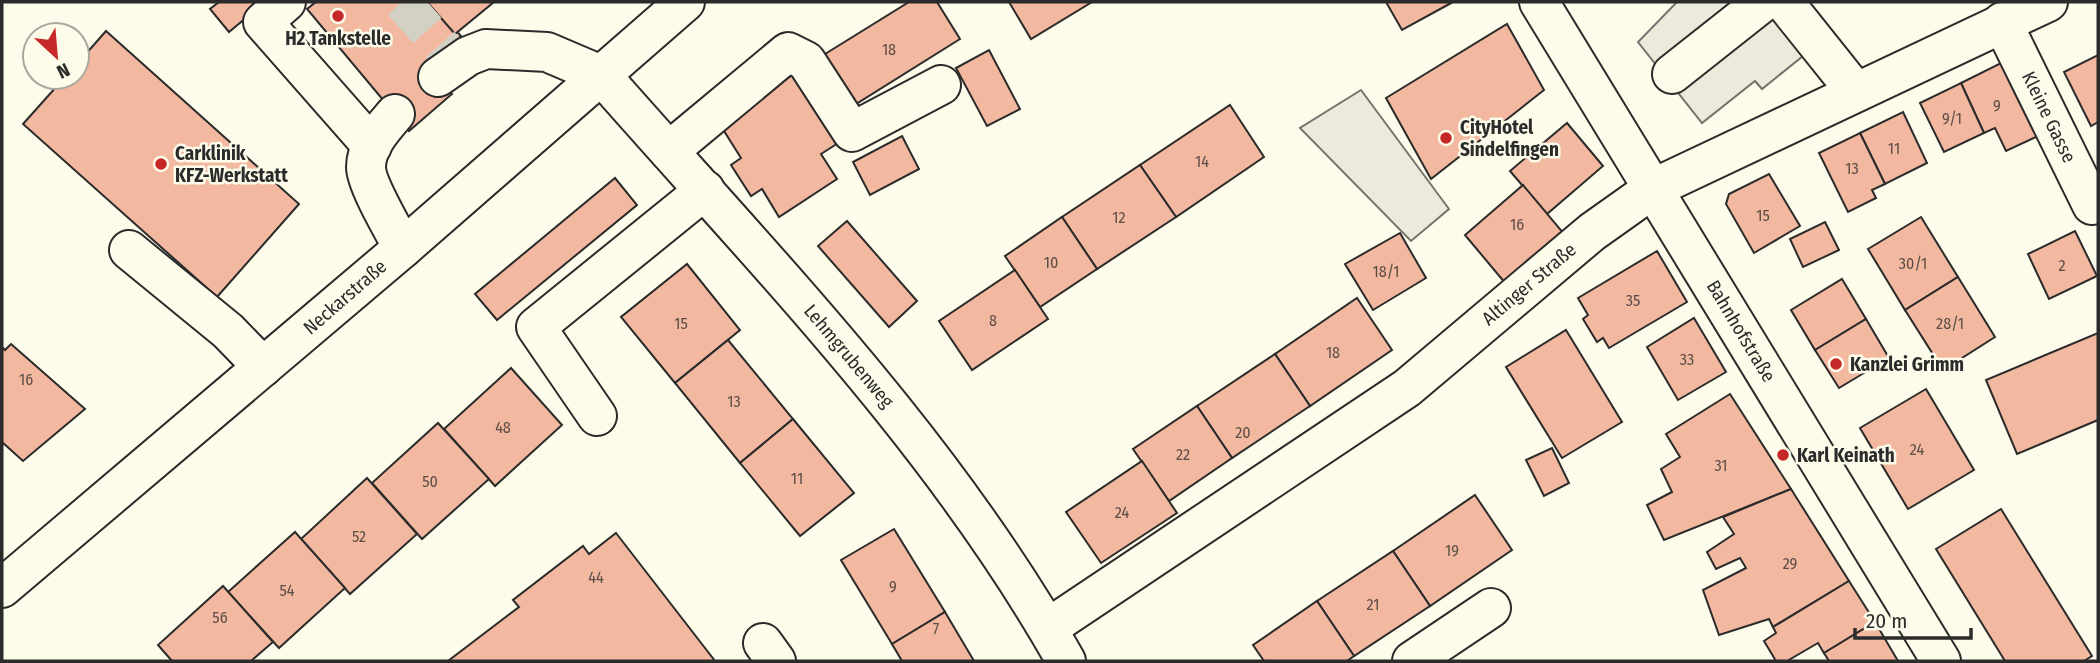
<svg xmlns="http://www.w3.org/2000/svg" width="2100" height="663" font-family="'Fira Sans Condensed',sans-serif">
<style>
.parking{fill:#eceadb;stroke:#74746e;stroke-width:2}
.building{fill:#f2b8a0;stroke:#2b2b2b;stroke-width:2}
.lines{fill:none;stroke-linecap:round;stroke-linejoin:round}
.minor-tunnel{stroke:#d3d1c4;stroke-width:38;stroke-dasharray:38 19;stroke-linecap:butt}
.minor-casing{stroke:#2b2b2b;stroke-width:42}
.major-casing{stroke:#2b2b2b;stroke-width:42}
.minor{stroke:#fdfbea;stroke-width:38}
.major{stroke:#fdfbea;stroke-width:38}
.poi-dot{fill:#c62828;stroke:#fdfbea;stroke-width:2.5}
.labels{text-anchor:middle;dominant-baseline:central;stroke-width:5;stroke-linejoin:round;paint-order:stroke}
.number-label{font-size:16px;fill:#5d4e48}
.poi-label{font-size:19px;font-weight:bold;fill:#2b2b2b;stroke:#fdfbea;text-anchor:start}
.street-label{font-size:19px;fill:#2b2b2b;stroke:#fdfbea}
</style>
<rect width="100%" height="100%" fill="#fdfbea"/>
<!-- parking -->
<g class="parking">
<polygon points="1677,2 1807,2 1808,52 1762,89 1755,81 1702,123 1638,42"/>
<polygon points="1361,90 1449,209 1411,241 1300,128"/>
</g>
<!-- building -->
<g class="building">
<polygon points="219,2 265,2 229,32 210,9"/>
<polygon points="316,2 432,2 461,36 427,64 452,94 409,131 307,9"/>
<polygon points="427,2 494,2 455,34"/>
<polygon points="909,2 937,2 960,39 848,109 817,59"/>
<polygon points="1009,2 1092,2 1031,39"/>
<polygon points="1386,2 1453,2 1402,30"/>
<polygon points="1507,24 1544,90 1431,179 1386,98"/>
<polygon points="106,31 299,204 217,297 23,124 65,77 77,77 77,64"/>
<polygon points="989,50 1020,109 987,126 956,68"/>
<polygon points="2098,55 2098,122 2091,126 2064,72"/>
<polygon points="2003,62 2038,136 2006,151 1995,128 1984,133 1961,83"/>
<polygon points="798,71 843,140 821,154 837,179 779,217 762,189 751,196 731,165 741,158 719,123"/>
<polygon points="1961,83 1984,133 1944,152 1920,103"/>
<polygon points="1230,105 1264,157 1176,217 1140,165"/>
<polygon points="1903,112 1927,163 1885,184 1860,133"/>
<polygon points="1567,123 1603,166 1547,214 1510,171"/>
<polygon points="1860,133 1885,184 1872,190 1876,198 1848,212 1819,153"/>
<polygon points="902,136 919,169 870,195 853,162"/>
<polygon points="1140,165 1176,217 1097,269 1062,217"/>
<polygon points="1769,174 1800,226 1754,253 1726,204 1729,194"/>
<polygon points="615,178 637,205 497,320 475,294"/>
<polygon points="1523,185 1565,235 1506,284 1465,235"/>
<polygon points="1062,217 1097,269 1040,307 1005,256"/>
<polygon points="1921,217 1958,277 1905,310 1868,249"/>
<polygon points="847,221 917,301 889,327 818,246"/>
<polygon points="1825,222 1839,250 1803,267 1790,239"/>
<polygon points="2075,231 2097,276 2049,299 2028,254"/>
<polygon points="1400,233 1426,278 1373,310 1345,264"/>
<polygon points="1657,251 1687,302 1609,348 1603,338 1597,342 1583,319 1588,315 1578,298"/>
<polygon points="687,264 740,330 675,383 621,317"/>
<polygon points="1015,270 1048,319 972,370 939,321"/>
<polygon points="1958,277 1995,337 1943,370 1905,310"/>
<polygon points="1842,279 1866,319 1815,350 1791,310"/>
<polygon points="1357,298 1392,350 1310,406 1275,354"/>
<polygon points="1694,318 1726,372 1678,400 1647,347"/>
<polygon points="1866,319 1889,358 1839,388 1815,350"/>
<polygon points="1566,330 1622,422 1562,458 1506,367"/>
<polygon points="2098,333 2098,420 2017,454 1986,380"/>
<polygon points="728,340 793,419 740,463 675,383"/>
<polygon points="11,344 85,409 23,461 2,442 2,347 5,350"/>
<polygon points="1275,354 1310,406 1232,458 1197,406"/>
<polygon points="511,368 562,425 495,486 444,429"/>
<polygon points="1926,389 1974,470 1908,509 1860,428"/>
<polygon points="1730,394 1791,489 1664,540 1647,505 1672,492 1661,469 1680,457 1666,434"/>
<polygon points="1197,406 1232,458 1169,501 1133,449"/>
<polygon points="793,419 854,493 800,536 740,463"/>
<polygon points="438,423 489,479 422,539 372,483"/>
<polygon points="1552,448 1569,483 1544,496 1526,460"/>
<polygon points="1142,461 1177,513 1101,563 1066,512"/>
<polygon points="367,478 417,534 350,594 301,539"/>
<polygon points="1791,489 1849,581 1773,627 1769,619 1719,635 1703,590 1746,568 1740,558 1716,569 1707,552 1734,534 1723,517"/>
<polygon points="1475,495 1512,550 1430,606 1393,551"/>
<polygon points="2001,509 2092,656 2084,661 2005,661 1936,549"/>
<polygon points="894,529 945,612 892,644 841,560"/>
<polygon points="295,532 345,588 279,648 228,592"/>
<polygon points="616,533 715,661 448,661 519,607 513,600 583,546 589,554"/>
<polygon points="1393,551 1430,606 1354,656 1317,601"/>
<polygon points="1849,581 1875,622 1824,653 1818,643 1787,661 1776,661 1764,641 1776,633 1773,627"/>
<polygon points="223,586 273,642 251,661 172,661 158,645"/>
<polygon points="1317,601 1354,656 1347,661 1264,661 1253,645"/>
<polygon points="945,612 974,661 902,661 892,644"/>
<polygon points="1875,622 1898,661 1829,661 1824,653"/>
</g>
<g class="lines">
<!-- minor-tunnel -->
<polyline class="minor-tunnel" points="402,2 445,50"/>
<defs>
<g id="minor">
<polyline points="286,2 263,22 372,146"/>
<polyline points="1539,2 1941,661"/>
<polyline points="1784,2 1856,92"/>
<polyline points="2002,22 2092,205 2098,202"/>
<polyline points="1672,74 1763,2"/>
<path d="M438,77L468,56L486,49L547,52L601,75C766,263 943,442 1066,661"/>
<path d="M395,114C383,128 366,146 366,167C366,184 394,231 403,248"/>
<polyline points="669,151 788,52 806,61 852,132 941,85"/>
<polyline points="129,250 228,331 263,367"/>
<polyline points="597,416 536,327 705,190"/>
<polyline points="1048,628 1407,388 1592,232 1654,188 2048,2"/>
<polyline points="763,643 776,661"/>
<polyline points="1412,661 1491,608"/>
</g>
<polyline id="major" points="2,588 403,248 685,2"/>
</defs>
<!-- minor casing -->
<use href="#minor" class="minor-casing"/>
<!-- major casing -->
<use href="#major" class="major-casing"/>
<!-- minor -->
<use href="#minor" class="minor"/>
<!-- major -->
<use href="#major" class="major"/>
</g>
<!-- markers -->
<g class="poi-dot">
<circle cx="338" cy="16" r="7"/>
<circle cx="1446" cy="138" r="7"/>
<circle cx="161" cy="164" r="7"/>
<circle cx="1836" cy="364" r="7"/>
<circle cx="1783" cy="455" r="7"/>
</g>
<g class="labels">
<!-- number labels -->
<g class="number-label">
<text x="889" y="49">18</text>
<text x="1997" y="105">9</text>
<text x="1952" y="118">9/1</text>
<text x="1894" y="148">11</text>
<text x="1202" y="161">14</text>
<text x="1852" y="168">13</text>
<text x="1763" y="215">15</text>
<text x="1119" y="217">12</text>
<text x="1517" y="224">16</text>
<text x="1051" y="262">10</text>
<text x="1913" y="263">30/1</text>
<text x="2062" y="265">2</text>
<text x="1386" y="271">18/1</text>
<text x="1633" y="300">35</text>
<text x="993" y="320">8</text>
<text x="681" y="323">15</text>
<text x="1950" y="323">28/1</text>
<text x="1333" y="352">18</text>
<text x="1687" y="359">33</text>
<text x="26" y="379">16</text>
<text x="734" y="401">13</text>
<text x="503" y="427">48</text>
<text x="1243" y="432">20</text>
<text x="1917" y="449">24</text>
<text x="1183" y="454">22</text>
<text x="1721" y="465">31</text>
<text x="797" y="478">11</text>
<text x="430" y="481">50</text>
<text x="1122" y="512">24</text>
<text x="359" y="536">52</text>
<text x="1452" y="550">19</text>
<text x="1790" y="563">29</text>
<text x="596" y="577">44</text>
<text x="893" y="586">9</text>
<text x="287" y="590">54</text>
<text x="1373" y="604">21</text>
<text x="220" y="617">56</text>
<text x="936" y="628">7</text>
</g>
<!-- poi labels -->
<g class="poi-label">
<text x="338" y="38" text-anchor="middle">H2 Tankstelle</text>
<text x="1460" y="127">CityHotel<tspan x="1460" dy="22">Sindelfingen</tspan></text>
<text x="175" y="153">Carklinik<tspan x="175" dy="22">KFZ-Werkstatt</tspan></text>
<text x="1850" y="364">Kanzlei Grimm</text>
<text x="1797" y="455">Karl Keinath</text>
</g>
<!-- street labels -->
<g class="street-label">
<text transform="translate(2049 117) rotate(64)">Kleine Gasse</text>
<text transform="translate(1529 284) rotate(-40)">Altinger Straße</text>
<text transform="translate(345 297) rotate(-41)">Neckarstraße</text>
<text transform="translate(1741 331) rotate(59)">Bahnhofstraße</text>
<text transform="translate(849 356) rotate(50)">Lehmgrubenweg</text>
</g>
</g>
<!-- border -->
<rect width="2100" height="663" fill="none" stroke="#2b2b2b" stroke-width="7"/>
<!-- north arrow -->
<g transform="translate(56 56) rotate(154)"><circle r="33" fill="#fdfbea" stroke="#a9a89e" stroke-width="2"/>
<path d="M0-5L12 26L0 18L-12 26Z" fill="#c62828"/>
<text y="-10" font-size="19" font-weight="bold" text-anchor="middle" fill="#2b2b2b">N</text>
</g>
<!-- scale -->
<path d="M1855 628v10h116v-10" fill="none" stroke="#2b2b2b" stroke-width="3.5"/>
<text x="1866" y="628" font-size="21" fill="#2b2b2b" stroke="#fdfbea" stroke-width="5" paint-order="stroke">20 m</text>
</svg>
